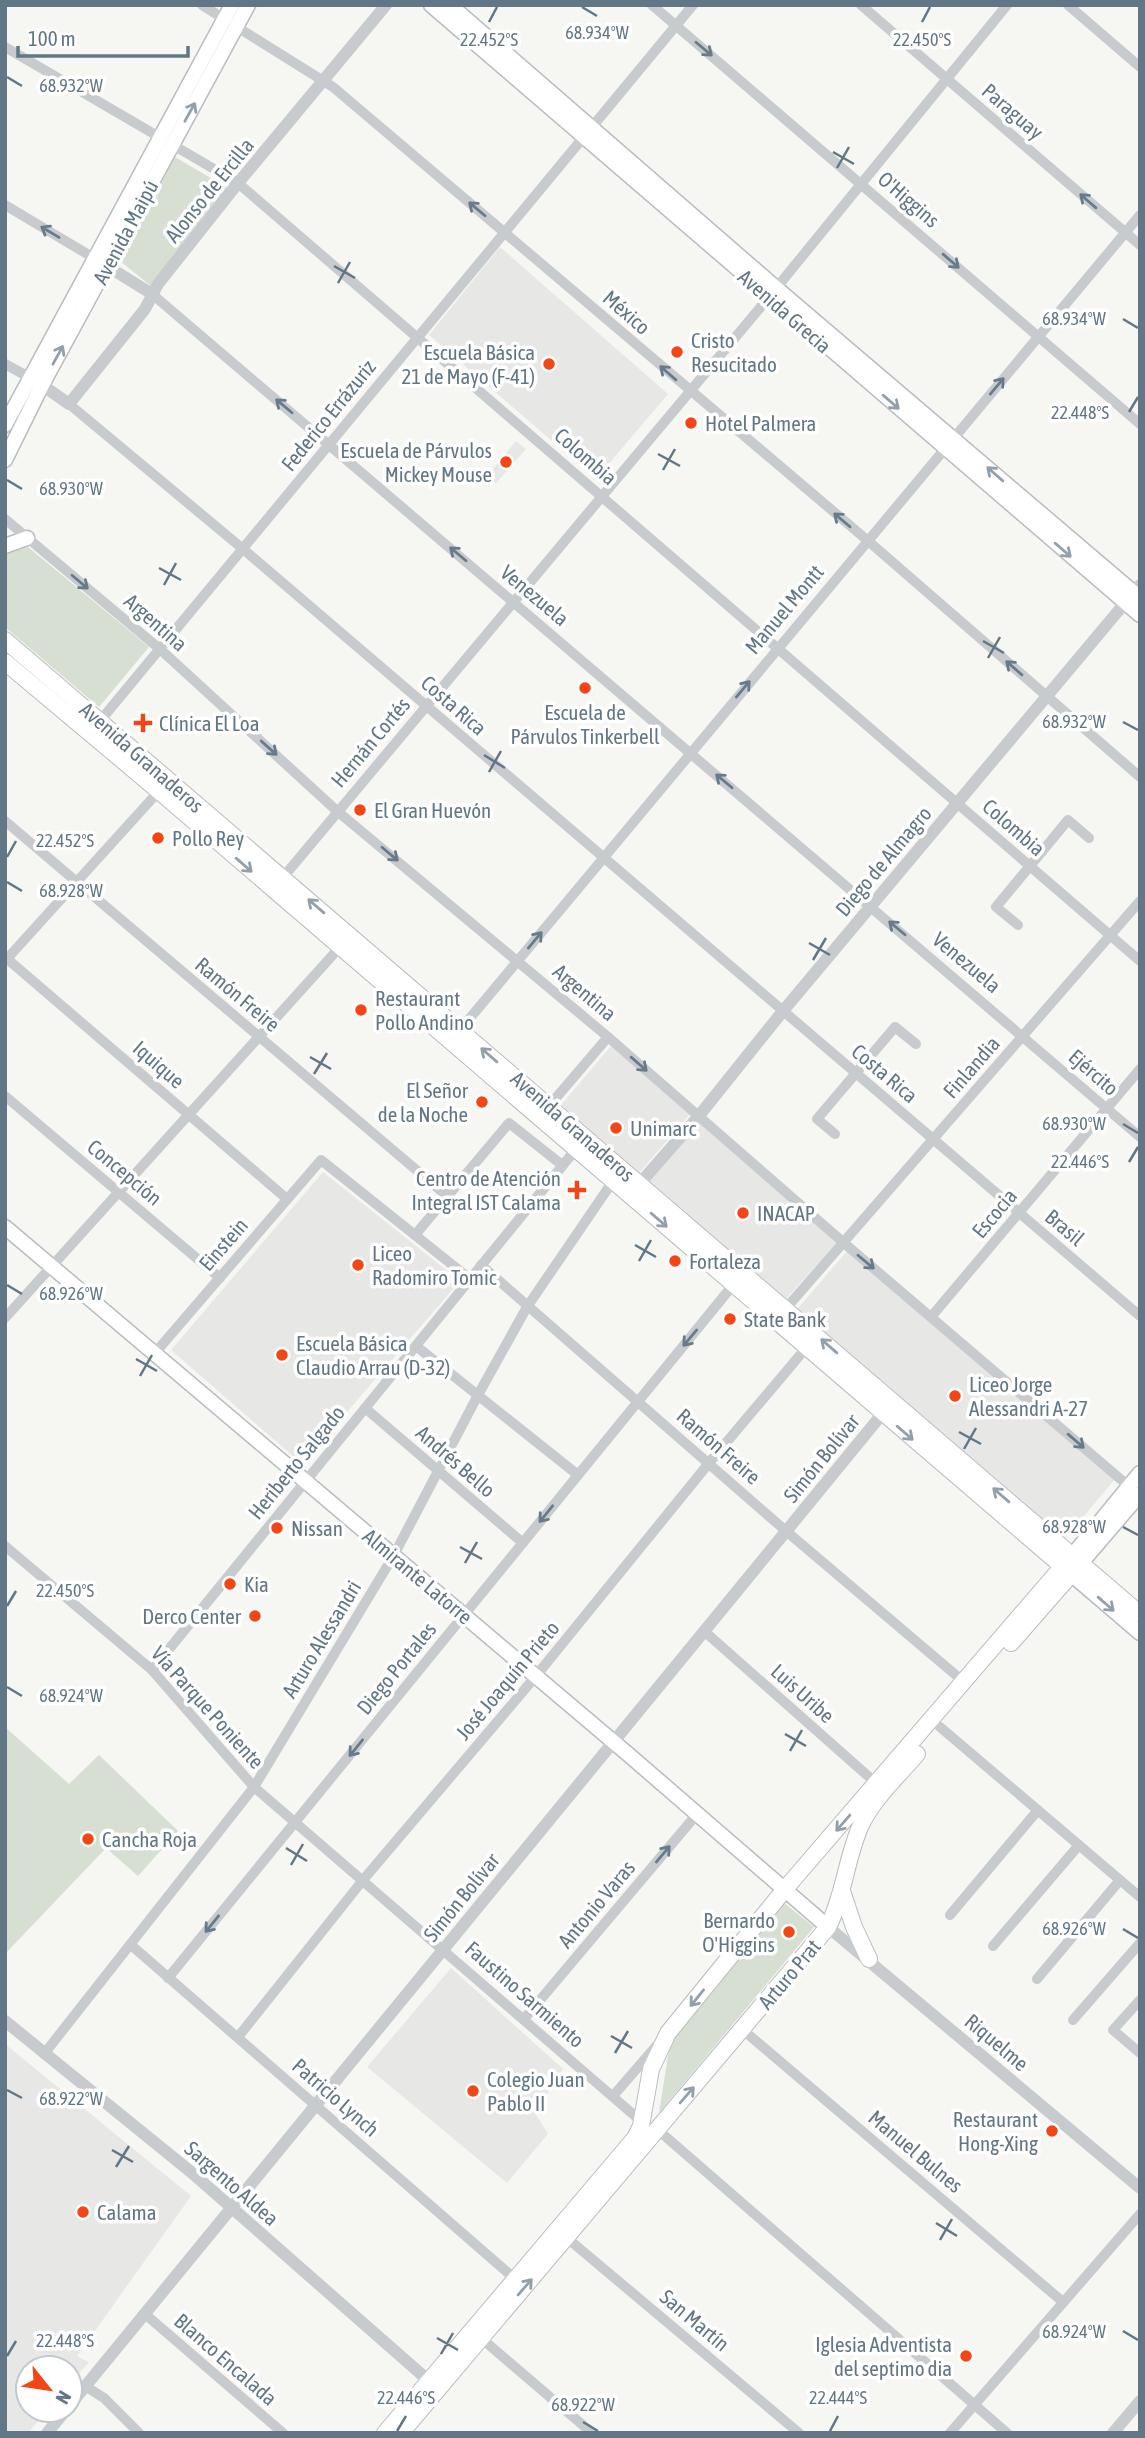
<svg xmlns="http://www.w3.org/2000/svg" width="1145" height="2438" font-family="'Asap Condensed',sans-serif">
<style>
.built{fill:#e7e8e6}
.green{fill:#d7dfd3}
.lines{fill:none;stroke-linecap:round;stroke-linejoin:round}
.secondary-casing{stroke:#b7bdc1;stroke-width:17}
.primary-casing{stroke:#b8bcc0;stroke-width:18}
.minor{stroke:#c8cbce;stroke-width:10}
.tertiary{stroke:#c8cbce;stroke-width:12}
.secondary{stroke:#fff;stroke-width:14}
.primary{stroke:#fff;stroke-width:16}
.oneway{stroke:#677b8a}
.oneway2{stroke:#91a0aa}
.ticks{fill:none;stroke:#627786;stroke-width:2.5}
.poi-dot{fill:#f44514;stroke:#fff;stroke-width:2.5}
.labels{text-anchor:middle;dominant-baseline:central;stroke-width:7;stroke-linejoin:round;paint-order:stroke}
.street-label{font-size:21px;fill:#627786;stroke:#fff}
.poi-label{font-size:21px;fill:#627786;stroke:#fff;text-anchor:start}
.ticks-label{font-size:18px;text-anchor:middle;fill:#627786;stroke:#fff;stroke-width:7;stroke-linejoin:round;paint-order:stroke}
</style>
<rect width="100%" height="100%" fill="#f6f6f2"/>
<!-- built -->
<g class="built">
<polygon points="500,247 668,394 596,479 429,335"/>
<polygon points="516,441 526,449 496,483 487,476"/>
<polygon points="611,1046 691,1113 639,1173 561,1105"/>
<polygon points="699,1121 837,1242 786,1299 647,1184"/>
<polygon points="323,1172 460,1281 302,1464 171,1350"/>
<polygon points="847,1251 1116,1478 1063,1541 794,1313"/>
<polygon points="451,1968 563,2069 535,2113 548,2134 507,2183 367,2067"/>
<polygon points="5,2044 191,2196 77,2356 89,2362 70,2383 70,2368 28,2368 28,2410 47,2410 28,2433 5,2433"/>
</g>
<!-- green -->
<g class="green">
<polygon points="175,157 231,190 151,286 120,261"/>
<polygon points="28,547 149,647 99,707 5,627 5,559 7,554"/>
<polygon points="5,1727 69,1784 99,1755 178,1831 138,1876 106,1848 5,1954"/>
<polygon points="784,1903 814,1927 659,2113 670,2043"/>
</g>
<g class="lines">
<defs>
<g id="secondary">
<polyline points="431,5 1140,615"/>
<polyline points="450,5 776,288 1140,598"/>
<polyline points="5,425 232,5"/>
<polyline points="5,460 42,385 248,5"/>
<polyline points="5,546 27,538"/>
<polyline points="5,1227 629,1755 828,1927"/>
<polyline points="1072,1556 1140,1473"/>
<polyline points="1081,1563 1140,1494"/>
<polyline points="1064,1568 1140,1633"/>
</g>
<g id="primary">
<polyline points="5,640 1140,1614"/>
<polyline points="5,662 159,791 1062,1566"/>
<polyline points="1011,1643 1081,1563"/>
<polyline points="842,1891 854,1927 869,1959"/>
<polyline points="385,2433 635,2138 641,2126 651,2069 668,2033 785,1889 1068,1560"/>
<path d="M401,2433L828,1927C844,1895 846,1860 860,1827C871,1801 899,1775 917,1754"/>
</g>
</defs>
<!-- secondary casing -->
<use href="#secondary" class="secondary-casing"/>
<!-- primary casing -->
<use href="#primary" class="primary-casing"/>
<!-- minor -->
<g class="minor">
<polyline points="202,5 333,87 867,540 1140,777"/>
<polyline points="652,5 1140,424"/>
<polyline points="861,5 1140,245"/>
<polyline points="1068,5 1140,67"/>
<polyline points="5,47 238,183 1140,961"/>
<polyline points="5,205 94,258"/>
<polyline points="152,294 1140,1137"/>
<polyline points="5,364 36,381"/>
<polyline points="69,404 243,549 1140,1316"/>
<polyline points="5,519 161,650 337,811 608,1037 844,1243 1132,1489"/>
<polyline points="100,721 693,5"/>
<polyline points="5,821 447,1196"/>
<polyline points="280,881 769,297 1007,5"/>
<polyline points="1018,925 996,907 1068,820 1089,838"/>
<polyline points="5,957 287,1199"/>
<polyline points="5,961 159,791"/>
<polyline points="460,1030 1140,215"/>
<polyline points="5,1096 220,1278"/>
<polyline points="549,1106 608,1037"/>
<polyline points="835,1134 817,1119 895,1027 916,1044"/>
<polyline points="415,1235 509,1123 562,1165"/>
<polyline points="481,1265 786,1531 964,1682"/>
<polyline points="782,1313 1140,901"/>
<polyline points="931,1317 1140,1069"/>
<polyline points="5,1318 340,947"/>
<polyline points="416,1346 578,1475"/>
<polyline points="155,1353 321,1160 470,1279"/>
<polyline points="365,1408 523,1543"/>
<polyline points="5,1546 152,1670 254,1787 642,2122"/>
<polyline points="704,1631 877,1784"/>
<polyline points="152,1670 576,1149"/>
<polyline points="940,1727 1140,1897"/>
<polyline points="950,1915 1038,1810"/>
<polyline points="131,1945 514,2278"/>
<polyline points="993,1946 1079,1845"/>
<polyline points="168,1978 733,1285"/>
<polyline points="1037,1979 1120,1880"/>
<polyline points="1140,2000 1113,2030 1140,2053"/>
<polyline points="524,2019 697,1814"/>
<polyline points="1073,2020 1140,1943"/>
<polyline points="743,2030 1063,2302"/>
<polyline points="238,2037 363,1880 536,1676 709,1463 806,1348"/>
<polyline points="44,2054 254,1787 394,1555 478,1395 527,1307 613,1181"/>
<polyline points="613,2096 658,2044"/>
<polyline points="658,2130 1007,2433"/>
<polyline points="567,2238 799,2433"/>
<polyline points="145,2314 283,2433"/>
<polyline points="481,2338 592,2433"/>
<polyline points="85,2386 104,2398 139,2433"/>
<polyline points="950,2433 1140,2214"/>
</g>
<!-- tertiary -->
<g class="tertiary">
<polyline points="99,261 152,294"/>
<polyline points="42,385 69,404 145,309 158,284 238,183 386,5"/>
<polyline points="635,1189 698,1117 783,1011 1140,585"/>
<polyline points="828,1927 1140,2188"/>
<polyline points="5,2021 191,2172 429,2381"/>
<polyline points="70,2405 883,1413"/>
<polyline points="47,2433 66,2410"/>
<polyline points="1113,2433 1140,2401"/>
</g>
<!-- secondary -->
<use href="#secondary" class="secondary"/>
<!-- primary -->
<use href="#primary" class="primary"/>
</g>
<!-- one-way arrows -->
<defs><path id="oneway-shaft" d="M-6 0H5M1.5-3L5.5 0L1.5 3" fill="none" stroke-width="1.6" stroke-linecap="round" stroke-linejoin="round" transform="scale(1.75)"/></defs>
<g class="oneway">
<use href="#oneway-shaft" transform="translate(704 49) rotate(40)"/>
<use href="#oneway-shaft" transform="translate(1088 201) rotate(-139)"/>
<use href="#oneway-shaft" transform="translate(477 209) rotate(-140)"/>
<use href="#oneway-shaft" transform="translate(50 232) rotate(-149)"/>
<use href="#oneway-shaft" transform="translate(951 261) rotate(41)"/>
<use href="#oneway-shaft" transform="translate(668 373) rotate(-139)"/>
<use href="#oneway-shaft" transform="translate(997 386) rotate(-50)"/>
<use href="#oneway-shaft" transform="translate(284 406) rotate(-140)"/>
<use href="#oneway-shaft" transform="translate(842 520) rotate(-140)"/>
<use href="#oneway-shaft" transform="translate(458 554) rotate(-140)"/>
<use href="#oneway-shaft" transform="translate(80 582) rotate(40)"/>
<use href="#oneway-shaft" transform="translate(1014 668) rotate(-139)"/>
<use href="#oneway-shaft" transform="translate(743 689) rotate(-50)"/>
<use href="#oneway-shaft" transform="translate(269 748) rotate(42)"/>
<use href="#oneway-shaft" transform="translate(724 781) rotate(-140)"/>
<use href="#oneway-shaft" transform="translate(390 854) rotate(40)"/>
<use href="#oneway-shaft" transform="translate(897 928) rotate(-140)"/>
<use href="#oneway-shaft" transform="translate(535 940) rotate(-50)"/>
<use href="#oneway-shaft" transform="translate(639 1064) rotate(41)"/>
<use href="#oneway-shaft" transform="translate(866 1262) rotate(40)"/>
<use href="#oneway-shaft" transform="translate(690 1338) rotate(130)"/>
<use href="#oneway-shaft" transform="translate(1076 1441) rotate(41)"/>
<use href="#oneway-shaft" transform="translate(546 1514) rotate(129)"/>
<use href="#oneway-shaft" transform="translate(356 1748) rotate(129)"/>
<use href="#oneway-shaft" transform="translate(663 1854) rotate(-50)"/>
<use href="#oneway-shaft" transform="translate(212 1924) rotate(129)"/>
</g>
<g class="oneway2">
<use href="#oneway-shaft" transform="translate(190 112) rotate(-61)"/>
<use href="#oneway-shaft" transform="translate(58 355) rotate(-61)"/>
<use href="#oneway-shaft" transform="translate(891 402) rotate(41)"/>
<use href="#oneway-shaft" transform="translate(995 474) rotate(-139)"/>
<use href="#oneway-shaft" transform="translate(1063 550) rotate(41)"/>
<use href="#oneway-shaft" transform="translate(244 865) rotate(41)"/>
<use href="#oneway-shaft" transform="translate(316 906) rotate(-139)"/>
<use href="#oneway-shaft" transform="translate(489 1055) rotate(-139)"/>
<use href="#oneway-shaft" transform="translate(659 1220) rotate(41)"/>
<use href="#oneway-shaft" transform="translate(829 1346) rotate(-139)"/>
<use href="#oneway-shaft" transform="translate(905 1433) rotate(41)"/>
<use href="#oneway-shaft" transform="translate(1001 1495) rotate(-139)"/>
<use href="#oneway-shaft" transform="translate(1106 1604) rotate(41)"/>
<use href="#oneway-shaft" transform="translate(843 1823) rotate(131)"/>
<use href="#oneway-shaft" transform="translate(697 1998) rotate(129)"/>
<use href="#oneway-shaft" transform="translate(687 2095) rotate(-49)"/>
<use href="#oneway-shaft" transform="translate(525 2287) rotate(-49)"/>
</g>
<!-- ticks -->
<path class="ticks" d="M582,7L597,16M489,22L497,7M922,22L930,7M7,77L22,86M833,152L854,164M837,168L849,147M334,266L355,278M338,283L350,262M1123,319L1138,328M1129,412L1138,397M658,454L680,466M663,470L675,449M7,480L22,489M159,568L181,580M164,585L176,563M983,641L1004,653M988,658L1000,637M1123,722L1138,730M484,755L505,768M489,772L501,751M7,857L16,841M7,882L22,891M809,943L830,955M813,960L826,938M310,1057L331,1069M314,1074L327,1053M1123,1124L1138,1133M1129,1162L1138,1147M635,1245L656,1257M639,1261L651,1240M7,1285L22,1294M136,1359L157,1371M140,1376L152,1355M959,1432L981,1444M964,1449L976,1428M1123,1527L1138,1535M460,1547L482,1559M465,1563L477,1542M7,1606L16,1591M7,1687L22,1696M785,1734L806,1746M790,1751L802,1730M286,1848L307,1861M291,1865L303,1844M1123,1929L1138,1938M611,2036L632,2048M615,2053L628,2031M7,2090L22,2098M112,2150L133,2162M116,2167L129,2146M936,2223L957,2236M940,2240L952,2219M1123,2331L1138,2340M437,2338L458,2350M441,2354L453,2333M7,2356L16,2341M583,2422L598,2431M397,2431L406,2416M830,2431L838,2416"/>
<!-- markers -->
<g class="poi-dot">
<circle cx="677" cy="352" r="7"/>
<circle cx="549" cy="364" r="7"/>
<circle cx="691" cy="423" r="7"/>
<circle cx="506" cy="462" r="7"/>
<circle cx="585" cy="688" r="7"/>
<path d="M139.5 712.5h7v7h7v7h-7v7h-7v-7h-7v-7h7z"/>
<circle cx="360" cy="810" r="7"/>
<circle cx="158" cy="838" r="7"/>
<circle cx="361" cy="1010" r="7"/>
<circle cx="482" cy="1102" r="7"/>
<circle cx="616" cy="1128" r="7"/>
<path d="M573.5 1179.5h7v7h7v7h-7v7h-7v-7h-7v-7h7z"/>
<circle cx="743" cy="1213" r="7"/>
<circle cx="675" cy="1261" r="7"/>
<circle cx="358" cy="1265" r="7"/>
<circle cx="730" cy="1319" r="7"/>
<circle cx="282" cy="1355" r="7"/>
<circle cx="955" cy="1396" r="7"/>
<circle cx="277" cy="1528" r="7"/>
<circle cx="230" cy="1584" r="7"/>
<circle cx="255" cy="1616" r="7"/>
<circle cx="88" cy="1839" r="7"/>
<circle cx="789" cy="1932" r="7"/>
<circle cx="473" cy="2091" r="7"/>
<circle cx="1052" cy="2131" r="7"/>
<circle cx="83" cy="2212" r="7"/>
<circle cx="966" cy="2356" r="7"/>
</g>
<g class="labels">
<!-- street labels -->
<g class="street-label">
<text transform="translate(1013 111) rotate(41)">Paraguay</text>
<text transform="translate(209 190) rotate(-51)">Alonso de Ercilla</text>
<text transform="translate(909 199) rotate(41)">O'Higgins</text>
<text transform="translate(125 232) rotate(-62)">Avenida Maipú</text>
<text transform="translate(785 311) rotate(41)">Avenida Grecia</text>
<text transform="translate(627 312) rotate(41)">México</text>
<text transform="translate(328 415) rotate(-51)">Federico Errázuriz</text>
<text transform="translate(586 456) rotate(41)">Colombia</text>
<text transform="translate(535 595) rotate(40)">Venezuela</text>
<text transform="translate(784 609) rotate(-50)">Manuel Montt</text>
<text transform="translate(156 622) rotate(41)">Argentina</text>
<text transform="translate(454 705) rotate(41)">Costa Rica</text>
<text transform="translate(370 742) rotate(-50)">Hernán Cortés</text>
<text transform="translate(142 757) rotate(41)">Avenida Granaderos</text>
<text transform="translate(1014 827) rotate(41)">Colombia</text>
<text transform="translate(883 861) rotate(-50)">Diego de Almagro</text>
<text transform="translate(967 962) rotate(40)">Venezuela</text>
<text transform="translate(585 992) rotate(40)">Argentina</text>
<text transform="translate(238 994) rotate(40)">Ramón Freire</text>
<text transform="translate(159 1064) rotate(41)">Iquique</text>
<text transform="translate(971 1067) rotate(-49)">Finlandia</text>
<text transform="translate(1094 1072) rotate(41)">Ejército</text>
<text transform="translate(885 1073) rotate(40)">Costa Rica</text>
<text transform="translate(573 1126) rotate(41)">Avenida Granaderos</text>
<text transform="translate(125 1172) rotate(40)">Concepción</text>
<text transform="translate(994 1213) rotate(-50)">Escocia</text>
<text transform="translate(1065 1227) rotate(40)">Brasil</text>
<text transform="translate(223 1244) rotate(-49)">Einstein</text>
<text transform="translate(719 1446) rotate(41)">Ramón Freire</text>
<text transform="translate(821 1458) rotate(-51)">Simón Bolívar</text>
<text transform="translate(456 1461) rotate(41)">Andrés Bello</text>
<text transform="translate(296 1462) rotate(-51)">Heriberto Salgado</text>
<text transform="translate(418 1576) rotate(40)">Almirante Latorre</text>
<text transform="translate(321 1639) rotate(-59)">Arturo Alessandri</text>
<text transform="translate(396 1668) rotate(-51)">Diego Portales</text>
<text transform="translate(507 1680) rotate(-50)">José Joaquín Prieto</text>
<text transform="translate(803 1693) rotate(42)">Luis Uribe</text>
<text transform="translate(208 1707) rotate(48)">Vía Parque Poniente</text>
<text transform="translate(461 1897) rotate(-51)">Simón Bolívar</text>
<text transform="translate(596 1904) rotate(-50)">Antonio Varas</text>
<text transform="translate(789 1974) rotate(-50)">Arturo Prat</text>
<text transform="translate(525 1994) rotate(41)">Faustino Sarmiento</text>
<text transform="translate(997 2042) rotate(40)">Riquelme</text>
<text transform="translate(336 2097) rotate(41)">Patricio Lynch</text>
<text transform="translate(916 2151) rotate(40)">Manuel Bulnes</text>
<text transform="translate(232 2183) rotate(41)">Sargento Aldea</text>
<text transform="translate(695 2320) rotate(40)">San Martín</text>
<text transform="translate(226 2359) rotate(41)">Blanco Encalada</text>
</g>
<!-- poi labels -->
<g class="poi-label">
<text x="691" y="340">Cristo<tspan x="691" dy="24">Resucitado</tspan></text>
<text x="535" y="352" text-anchor="end">Escuela Básica<tspan x="535" dy="24">21 de Mayo (F-41)</tspan></text>
<text x="705" y="423">Hotel Palmera</text>
<text x="492" y="450" text-anchor="end">Escuela de Párvulos<tspan x="492" dy="24">Mickey Mouse</tspan></text>
<text x="585" y="712" text-anchor="middle">Escuela de<tspan x="585" dy="24">Párvulos Tinkerbell</tspan></text>
<text x="159" y="723">Clínica El Loa</text>
<text x="374" y="810">El Gran Huevón</text>
<text x="172" y="838">Pollo Rey</text>
<text x="375" y="998">Restaurant<tspan x="375" dy="24">Pollo Andino</tspan></text>
<text x="468" y="1090" text-anchor="end">El Señor<tspan x="468" dy="24">de la Noche</tspan></text>
<text x="630" y="1128">Unimarc</text>
<text x="561" y="1178" text-anchor="end">Centro de Atención<tspan x="561" dy="24">Integral IST Calama</tspan></text>
<text x="757" y="1213">INACAP</text>
<text x="372" y="1253">Liceo<tspan x="372" dy="24">Radomiro Tomic</tspan></text>
<text x="689" y="1261">Fortaleza</text>
<text x="744" y="1319">State Bank</text>
<text x="296" y="1343">Escuela Básica<tspan x="296" dy="24">Claudio Arrau (D-32)</tspan></text>
<text x="969" y="1384">Liceo Jorge<tspan x="969" dy="24">Alessandri A-27</tspan></text>
<text x="291" y="1528">Nissan</text>
<text x="244" y="1584">Kia</text>
<text x="241" y="1616" text-anchor="end">Derco Center</text>
<text x="102" y="1839">Cancha Roja</text>
<text x="775" y="1920" text-anchor="end">Bernardo<tspan x="775" dy="24">O'Higgins</tspan></text>
<text x="487" y="2079">Colegio Juan<tspan x="487" dy="24">Pablo II</tspan></text>
<text x="1038" y="2119" text-anchor="end">Restaurant<tspan x="1038" dy="24">Hong-Xing</tspan></text>
<text x="97" y="2212">Calama</text>
<text x="952" y="2344" text-anchor="end">Iglesia Adventista<tspan x="952" dy="24">del septimo dia</tspan></text>
</g>
</g>
<g class="ticks-label">
<text x="597" y="39">68.934°W</text>
<text x="489" y="46">22.452°S</text>
<text x="922" y="46">22.450°S</text>
<text x="71" y="92">68.932°W</text>
<text x="1074" y="325">68.934°W</text>
<text x="1080" y="419">22.448°S</text>
<text x="71" y="495">68.930°W</text>
<text x="1074" y="728">68.932°W</text>
<text x="65" y="847">22.452°S</text>
<text x="71" y="897">68.928°W</text>
<text x="1074" y="1130">68.930°W</text>
<text x="1080" y="1168">22.446°S</text>
<text x="71" y="1300">68.926°W</text>
<text x="1074" y="1533">68.928°W</text>
<text x="65" y="1597">22.450°S</text>
<text x="71" y="1702">68.924°W</text>
<text x="1074" y="1935">68.926°W</text>
<text x="71" y="2105">68.922°W</text>
<text x="1074" y="2338">68.924°W</text>
<text x="65" y="2347">22.448°S</text>
<text x="406" y="2404">22.446°S</text>
<text x="838" y="2404">22.444°S</text>
<text x="583" y="2411">68.922°W</text>
</g>
<!-- border -->
<rect width="1145" height="2438" fill="none" stroke="#627786" stroke-width="14"/>
<!-- north arrow -->
<g transform="translate(49 2389) rotate(120)"><circle r="33" fill="#ffffff" stroke="#c0c9cf" stroke-width="2"/>
<path d="M0-5L12 26L0 18L-12 26Z" fill="#f44514"/>
<text y="-10" font-size="19" font-weight="bold" text-anchor="middle" fill="#627786">N</text>
</g>
<!-- scale -->
<path d="M18 46v10h170v-10" fill="none" stroke="#627786" stroke-width="3.5"/>
<text x="28" y="46" font-size="21" fill="#627786" stroke="#ffffff" stroke-width="5" paint-order="stroke">100 m</text>
</svg>
